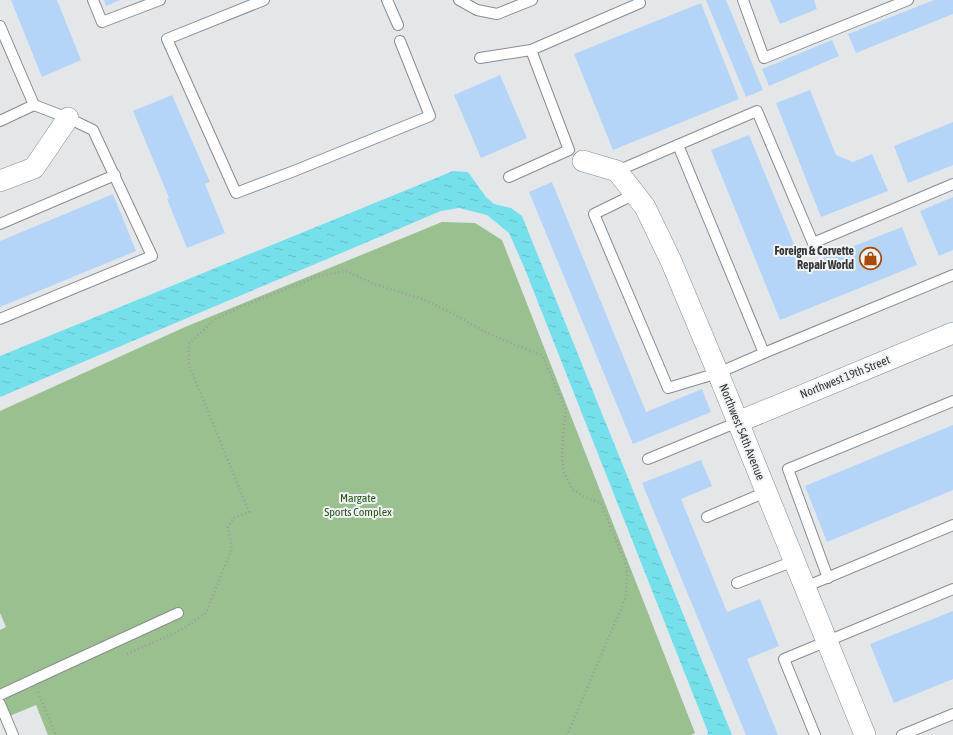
<svg xmlns="http://www.w3.org/2000/svg" width="953" height="735" font-family="'Asap Condensed',sans-serif">
<style>
.green{fill:#9bc090}
.water{fill:url(#water-ripples)}
.building{fill:#b5d5f8}
.lines{fill:none;stroke-linecap:round;stroke-linejoin:round}
.lane-casing{stroke:#898c8f;stroke-width:12}
.street-casing{stroke:#898c8f;stroke-width:22}
.path{stroke:#9a9c9e;stroke-width:2.5;stroke-dasharray:1 3;stroke-linecap:butt}
.lane{stroke:#fff;stroke-width:10}
.street{stroke:#fff;stroke-width:21}
.labels{text-anchor:middle;dominant-baseline:central;stroke-width:4;stroke-linejoin:round;paint-order:stroke}
.poi-label{font-size:12px;font-weight:bold;fill:#353637;stroke:#f1f4f7;text-anchor:end}
.street-label{font-size:12px;fill:#353637;stroke:#f1f4f7}
.park-label{font-size:12px;fill:#275518;stroke:#f1f4f7}
</style>
<defs>
<pattern id="water-ripples" width="26" height="14" patternUnits="userSpaceOnUse"><rect width="26" height="14" fill="#75e0eb"/><path d="M2 4q2-2 4 0t4 0M15 11q2-2 4 0t4 0" fill="none" stroke="#66c1ca"/></pattern>
</defs>
<rect width="100%" height="100%" fill="#e4e7ea"/>
<!-- green -->
<polygon class="green" points="442,222 475,223 502,240 695,733 691,735 48,735 36,705 0,720 0,630 6,627 0,613 0,411 185,327"/>
<!-- water -->
<polygon class="water" points="453,171 468,172 486,197 494,204 511,208 522,216 732,735 707,735 708,732 524,267 509,233 487,215 459,208 441,211 0,397 0,356"/>
<!-- building -->
<g class="building">
<polygon points="11,0 57,0 81,60 42,77"/>
<polygon points="104,0 120,0 106,6"/>
<polygon points="706,0 726,0 763,90 746,97"/>
<polygon points="770,0 814,0 817,9 780,24"/>
<polygon points="934,0 953,0 953,14 856,53 848,34"/>
<polygon points="701,3 739,99 613,150 574,54"/>
<polygon points="832,40 839,56 769,86 762,69"/>
<polygon points="500,75 527,138 481,158 454,95"/>
<polygon points="810,90 836,155 853,162 872,154 888,191 821,217 776,103"/>
<polygon points="172,95 210,182 205,184 225,233 187,248 167,199 169,198 133,111"/>
<polygon points="953,122 953,165 908,183 894,146"/>
<polygon points="749,135 803,266 902,227 917,265 780,320 711,150"/>
<polygon points="552,182 646,412 702,389 711,412 633,444 529,192"/>
<polygon points="113,194 136,251 0,307 0,241"/>
<polygon points="953,197 953,250 939,256 920,211"/>
<polygon points="953,425 953,490 827,542 805,486"/>
<polygon points="701,460 712,486 681,499 727,612 760,599 779,646 747,659 778,735 746,735 642,483"/>
<polygon points="953,611 953,679 894,703 870,644"/>
</g>
<g class="lines">
<defs>
<g id="lane">
<polyline points="93,0 102,22 160,0"/>
<polyline points="264,0 167,39 236,193 294,171 430,116 400,41"/>
<polyline points="387,0 398,25"/>
<polyline points="459,0 477,10 497,14 532,0"/>
<polyline points="743,0 764,58 908,0"/>
<polyline points="0,26 34,105 0,121"/>
<polyline points="531,50 640,3"/>
<polyline points="480,58 531,50 569,150 509,177"/>
<polyline points="678,145 764,353 953,275"/>
<polyline points="617,171 757,111 813,243 953,184"/>
<polyline points="635,194 594,214 668,388 718,373 764,353"/>
<polyline points="0,224 115,175"/>
<polyline points="0,319 152,256 93,130 68,118 34,105"/>
<polyline points="648,459 738,422"/>
<polyline points="707,517 766,492"/>
<polyline points="828,578 788,469 953,401"/>
<polyline points="737,583 794,561"/>
<polyline points="805,587 953,525"/>
<polyline points="0,695 56,669 178,613"/>
<polyline points="0,704 13,735"/>
<polyline points="815,735 784,659 953,589"/>
<polyline points="902,735 953,714"/>
</g>
<g id="street">
<polyline points="583,161 617,171 645,207 671,261 718,373 865,735"/>
<polyline points="0,181 34,168 68,118"/>
<polyline points="738,422 953,333"/>
</g>
</defs>
<!-- lane casing -->
<use href="#lane" class="lane-casing"/>
<!-- street casing -->
<use href="#street" class="street-casing"/>
<!-- path -->
<g class="path">
<polyline points="127,654 181,630 206,613 232,548 228,527 233,518 249,512 189,365 189,344 214,320 240,307 319,276 346,271 374,284 422,299 454,314 485,332 523,348 542,355 566,410 563,437 562,458 564,472 572,489 585,497 601,503 627,567 626,597 567,735"/>
<polyline points="38,692 56,735"/>
</g>
<!-- lane -->
<use href="#lane" class="lane"/>
<!-- street -->
<use href="#street" class="street"/>
</g>
<!-- icons -->
<defs>
<symbol id="shop-ring" viewBox="-11 -11 22 22"><circle r="9.5" fill="#f1f4f7" stroke="#ab4a04" stroke-width="1.5"/><path d="M-5-2.5h2.3a2.7 3.5 0 0 1 5.4 0H5L5.5 6h-11ZM-1.5-2.5h3a1.5 2.3 0 0 0-3 0Z" fill="#ab4a04"/></symbol>
</defs>
<g fill-rule="evenodd">
<use href="#shop-ring" x="858" y="246" width="25" height="25"/>
</g>
<g class="labels">
<!-- poi labels -->
<g class="poi-label">
<text x="854" y="251">Foreign &amp; Corvette<tspan x="854" dy="14">Repair World</tspan></text>
</g>
<!-- street labels -->
<g class="street-label">
<text transform="translate(845 377) rotate(-22)">Northwest 19th Street</text>
<text transform="translate(742 432) rotate(68)">Northwest 54th Avenue</text>
</g>
<!-- park labels -->
<g class="park-label">
<text x="358" y="498">Margate<tspan x="358" dy="14">Sports Complex</tspan></text>
</g>
</g>
</svg>
